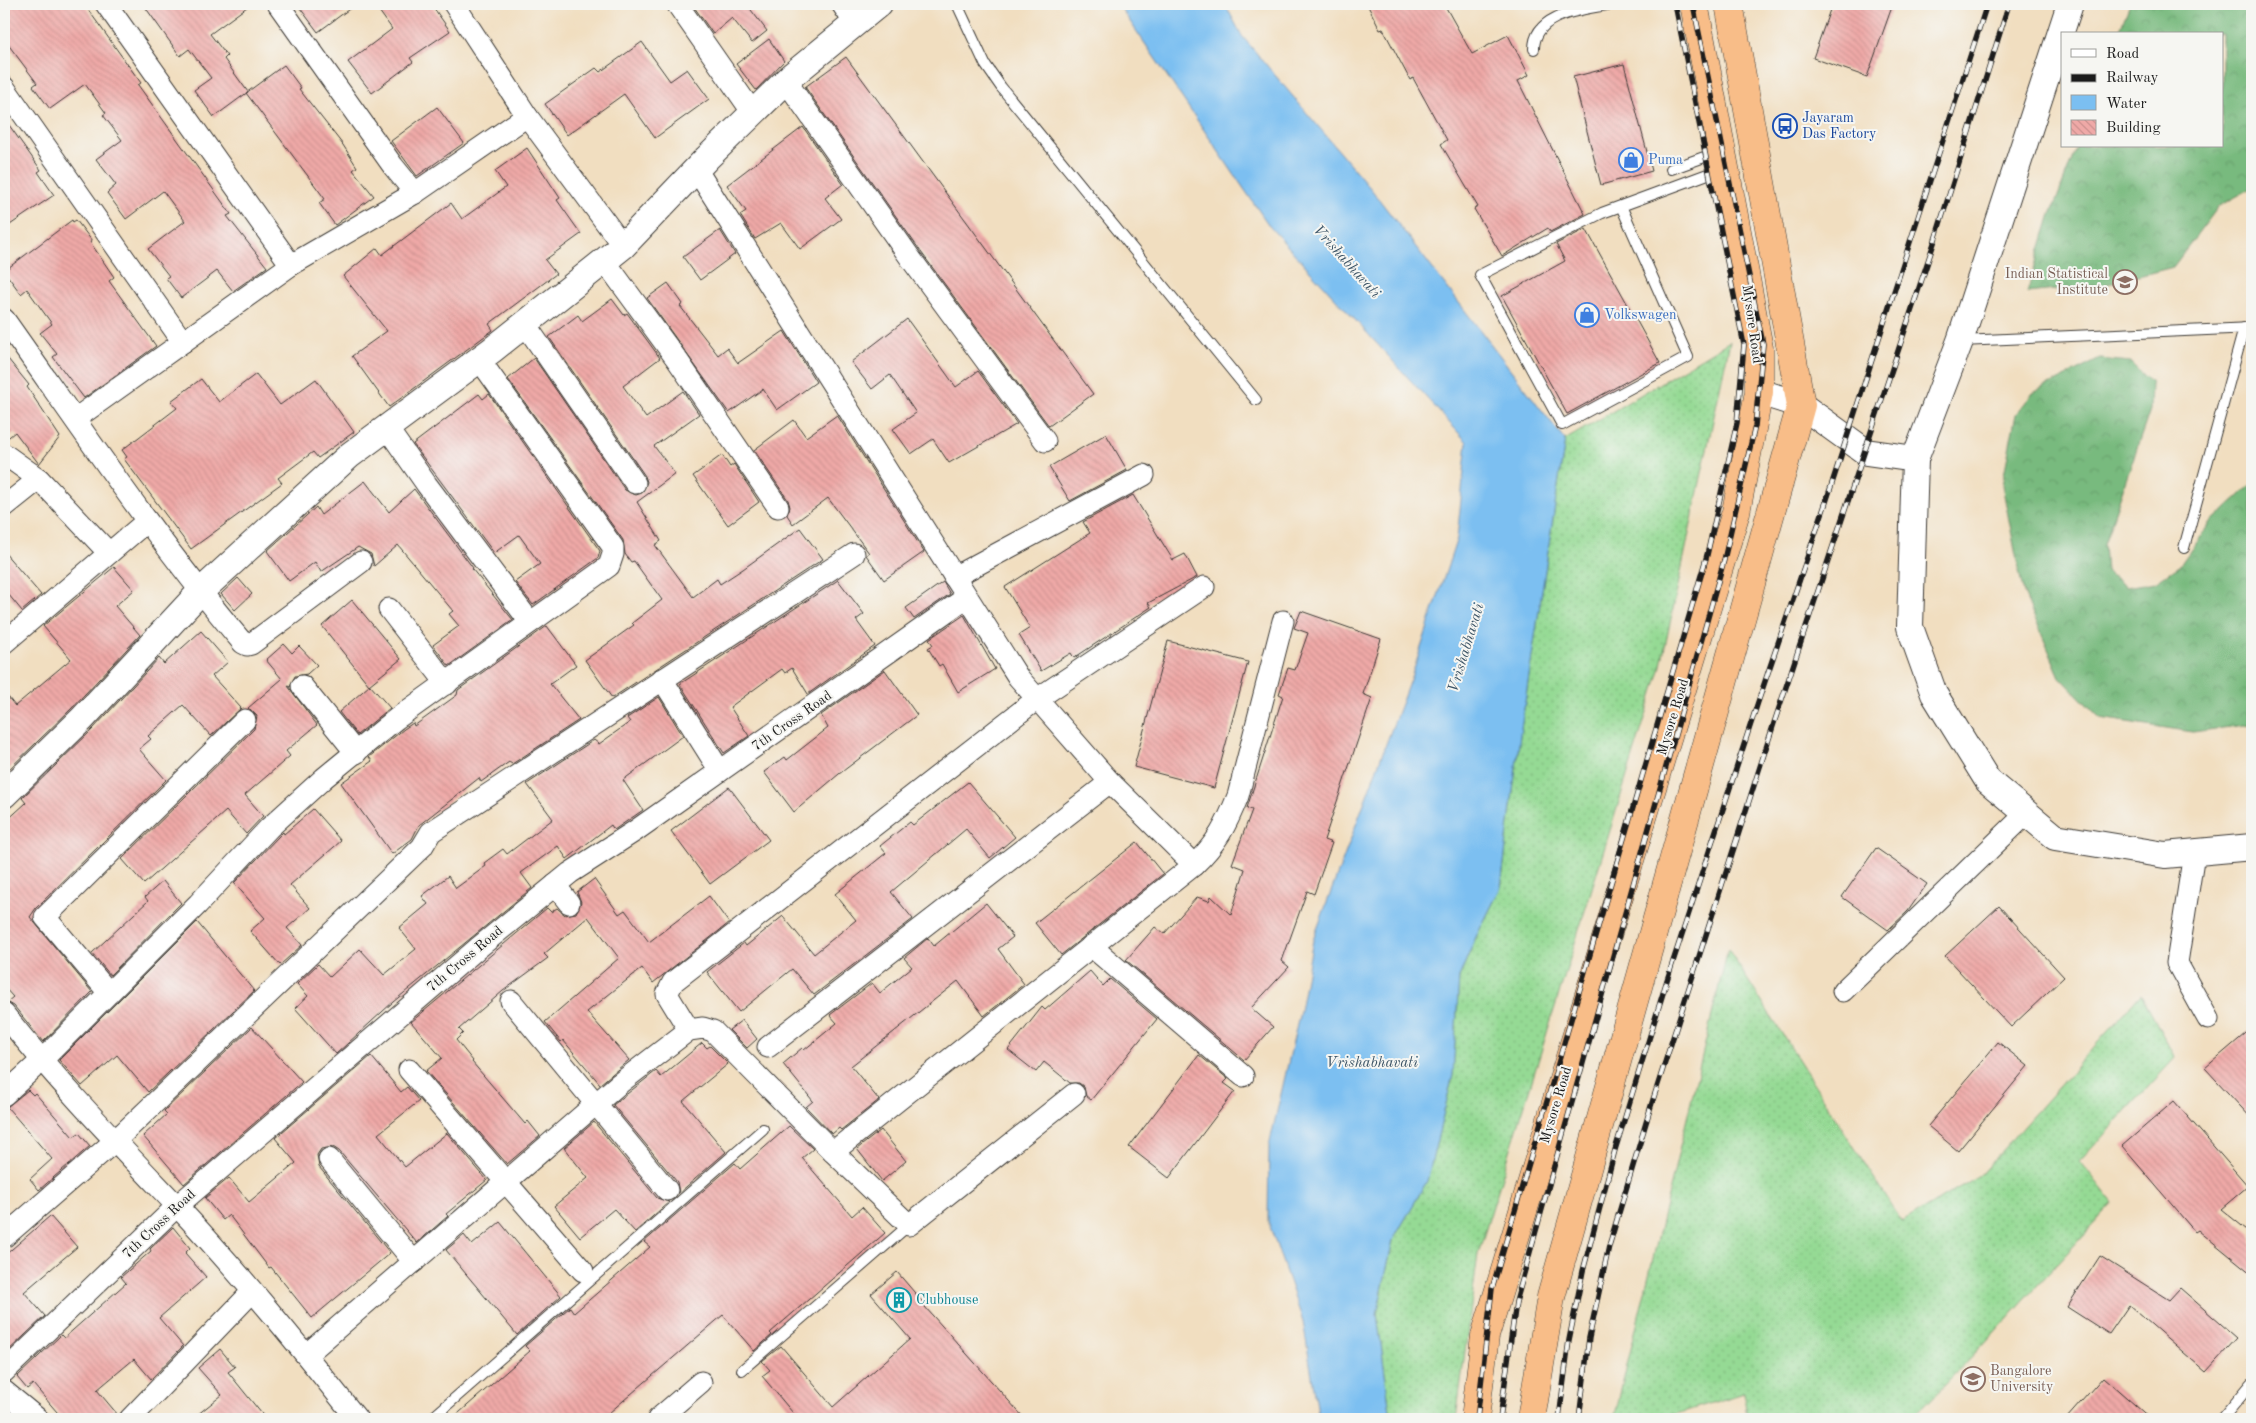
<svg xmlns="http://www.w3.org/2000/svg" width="2256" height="1423" font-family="'Old Standard TT',serif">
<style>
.grass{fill:url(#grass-dots);stroke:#587b58}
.forest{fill:url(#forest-crowns);stroke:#4a6b4d}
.water{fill:#7bbff1;stroke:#4c6e86}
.building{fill:url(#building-back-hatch)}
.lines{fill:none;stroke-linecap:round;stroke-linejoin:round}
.service-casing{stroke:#3c3935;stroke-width:12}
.minor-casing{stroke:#3c3935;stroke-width:23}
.tertiary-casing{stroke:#3c3935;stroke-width:28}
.trunk-casing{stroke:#3c3935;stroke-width:29}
.service{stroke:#fff;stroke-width:10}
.minor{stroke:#fff;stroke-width:21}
.tertiary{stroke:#fff;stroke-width:26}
.trunk{stroke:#f8bd88;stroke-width:28}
.rail-casing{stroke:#1c1c1c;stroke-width:5.5}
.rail{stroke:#f6f6f2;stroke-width:4;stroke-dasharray:11;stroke-linecap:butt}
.labels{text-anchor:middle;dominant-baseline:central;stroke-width:4;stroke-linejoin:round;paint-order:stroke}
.transit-label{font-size:14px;fill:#164399;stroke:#f6f6f2;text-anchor:start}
.shop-label{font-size:14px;fill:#366cbe;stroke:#f6f6f2;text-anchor:start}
.education-label{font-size:14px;fill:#785e54;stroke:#f6f6f2;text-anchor:end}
.street-label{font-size:14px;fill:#1c1c1c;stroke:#f6f6f2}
.culture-label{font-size:14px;fill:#0d838f;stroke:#f6f6f2;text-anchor:start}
.water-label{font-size:15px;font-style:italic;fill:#3d5567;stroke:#f6f6f2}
</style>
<defs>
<pattern id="grass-dots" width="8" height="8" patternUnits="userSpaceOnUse" patternTransform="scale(1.25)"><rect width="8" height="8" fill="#95da94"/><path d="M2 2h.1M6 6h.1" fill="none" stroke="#80ba7f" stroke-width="1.8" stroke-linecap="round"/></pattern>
<pattern id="forest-crowns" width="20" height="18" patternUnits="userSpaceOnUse" patternTransform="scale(1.25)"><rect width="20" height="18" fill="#78ba7e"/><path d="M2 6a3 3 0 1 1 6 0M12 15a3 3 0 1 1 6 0" fill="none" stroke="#679f6c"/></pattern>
<pattern id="building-back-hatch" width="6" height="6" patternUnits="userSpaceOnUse" patternTransform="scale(1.25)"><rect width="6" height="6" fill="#efa9a7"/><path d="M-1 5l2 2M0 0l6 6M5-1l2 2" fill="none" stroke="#cc918f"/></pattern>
</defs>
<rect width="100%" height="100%" fill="#f6f6f2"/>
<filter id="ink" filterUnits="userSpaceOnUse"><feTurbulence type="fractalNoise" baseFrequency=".02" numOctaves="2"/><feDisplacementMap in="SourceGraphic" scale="10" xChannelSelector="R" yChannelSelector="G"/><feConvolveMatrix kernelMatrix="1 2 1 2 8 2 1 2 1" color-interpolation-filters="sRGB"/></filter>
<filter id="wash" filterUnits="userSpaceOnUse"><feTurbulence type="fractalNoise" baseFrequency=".0096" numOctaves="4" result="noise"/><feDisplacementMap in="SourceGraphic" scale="20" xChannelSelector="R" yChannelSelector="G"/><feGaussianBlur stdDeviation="1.12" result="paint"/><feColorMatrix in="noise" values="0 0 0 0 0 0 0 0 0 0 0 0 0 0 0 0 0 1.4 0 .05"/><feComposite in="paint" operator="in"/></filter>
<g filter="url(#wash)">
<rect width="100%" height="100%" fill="#f1dec0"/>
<!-- grass -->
<g class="grass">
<polygon points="1730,341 1660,670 1478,1254 1456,1419 1391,1419 1377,1314 1393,1240 1427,1181 1453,1075 1459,977 1476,937 1501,887 1520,735 1565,440"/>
<polygon points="1728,949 1902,1222 1980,1175 2141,994 2175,1058 2080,1161 2113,1203 1979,1349 1911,1419 1747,1419 1744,1393 1660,1419 1614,1419"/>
</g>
<!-- forest -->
<g class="forest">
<polygon points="2130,4 2252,4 2252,188 2219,206 2173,267 2104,285 2027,293 2050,217 2077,146 2222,146 2222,34 2118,34"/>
<polygon points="2100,359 2130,362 2151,383 2150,410 2104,544 2106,571 2126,587 2155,582 2180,565 2210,523 2252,484 2252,724 2193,732 2100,718 2060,677 2023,591 2002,485 2016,414 2033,393"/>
</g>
<!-- water -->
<polygon class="water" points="1118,4 1225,4 1242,36 1371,189 1565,440 1520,735 1501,887 1476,937 1459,977 1453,1075 1427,1181 1393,1240 1377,1314 1391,1419 1319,1419 1303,1321 1268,1221 1269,1146 1299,1016 1313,940 1414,669 1457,538 1467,442 1270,227"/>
<g id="blocks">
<!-- building -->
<g class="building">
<polygon points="4,4 84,4 141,83 138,85 231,214 227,216 267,267 233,291 217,271 181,298 166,278 169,276 148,249 185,221 163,191 126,219 107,193 116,185 96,159 122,140 103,115 106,113 85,84 50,109 33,86 37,83 4,39"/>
<polygon points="143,4 251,4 210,34 227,56 224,59 248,92 214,117 194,90 211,78 189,49 180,56"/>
<polygon points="297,4 356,4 318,32"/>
<polygon points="374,4 431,4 450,31 410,58 413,62 372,93 348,62 392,29"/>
<polygon points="692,4 751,4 748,6 767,31 752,43 732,18 713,34"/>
<polygon points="1367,4 1444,4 1472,54 1508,35 1529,75 1518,81 1585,214 1550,232 1548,228 1502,256 1474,209 1478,207 1441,144 1447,140 1413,78 1410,80 1383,29 1380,30"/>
<polygon points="1832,4 1893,4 1867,77 1813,58"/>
<polygon points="769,39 784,61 756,90 736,64"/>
<polygon points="642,42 670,81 687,69 709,99 655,138 624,94 567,135 545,104 596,68 600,72"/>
<polygon points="846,57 1093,394 1049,426 921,252 805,87"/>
<polygon points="1624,64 1652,171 1601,185 1573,77"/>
<polygon points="284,65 301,88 299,89 343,145 357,167 353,170 374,196 335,225 319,203 325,199 246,93"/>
<polygon points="437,107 464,143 417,176 391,141"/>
<polygon points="4,118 41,170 38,172 54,195 4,229"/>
<polygon points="803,127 843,184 825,198 841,219 800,249 781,223 755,239 740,215 746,211 727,185"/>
<polygon points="527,148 560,198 557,200 581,234 545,260 556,274 489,324 493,330 389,407 352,356 387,331 343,276 377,248 382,255 451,203 462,219 506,187 495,171"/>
<polygon points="72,220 73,222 76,220 92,241 90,242 114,277 109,281 156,346 84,398 53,357 57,354 40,333 52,324 27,289 21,294 4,271"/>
<polygon points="1586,229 1660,363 1567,414 1502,296 1565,261 1556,244"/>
<polygon points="720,230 735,254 700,280 683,257"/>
<polygon points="668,283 683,304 680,306 718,355 727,348 738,363 784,331 816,382 777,410 763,389 729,413 647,298"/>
<polygon points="612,299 624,315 627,313 660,358 623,386 646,418 683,391 699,414 654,446 675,474 637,502 661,541 655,545 693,597 717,579 720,584 743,569 800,528 823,559 612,698 585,660 634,625 632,623 662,600 634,561 631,562 625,554 623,540 508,379 534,358 625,490 636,495 642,493 647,482 645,476 549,337 578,315 582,321"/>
<polygon points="907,319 956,387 978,371 1017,424 949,463 933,439 911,454 893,429 916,413 890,375 872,389 851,362"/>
<polygon points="4,354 29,385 27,387 60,437 39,464 15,432 4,441"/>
<polygon points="256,374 280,405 316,379 354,432 318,458 313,452 278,478 282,483 191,549 124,459 127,457 122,450 177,408 171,401 201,379 219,402"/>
<polygon points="479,394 483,399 489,394 600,551 598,558 533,605 515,582 540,564 519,535 494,553 413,444"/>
<polygon points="837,415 924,552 884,580 866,555 869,553 828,498 793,524 787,515 790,507 788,500 754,450 794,420 806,437"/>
<polygon points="1106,434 1127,470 1070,501 1049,467"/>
<polygon points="722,455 730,467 734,464 759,502 728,525 693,476"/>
<polygon points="365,481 389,512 414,489 473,568 472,569 513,620 449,666 433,645 459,626 449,614 453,611 398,545 374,566 371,554 358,547 321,572 315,562 289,581 267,551 316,507 321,515"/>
<polygon points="1133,495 1173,560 1185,554 1197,577 1148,603 1151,607 1074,658 1071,653 1041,671 1019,635 1030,628 1005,587 1090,533 1083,522"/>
<polygon points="4,552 41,595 22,611 4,589"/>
<polygon points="114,567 134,590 115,606 140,635 71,709 4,774 4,692 15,706 71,659 43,626"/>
<polygon points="238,578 252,594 235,610 221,594"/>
<polygon points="838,580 864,614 856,620 875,646 808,694 792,668 785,673 782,669 730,707 749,736 724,753 680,684"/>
<polygon points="943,582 950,594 914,619 906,608"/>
<polygon points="352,600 401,659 369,685 322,626"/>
<polygon points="1301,611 1381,639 1363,694 1372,698 1324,840 1332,843 1314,894 1307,891 1282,961 1289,967 1251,1008 1273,1027 1244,1060 1126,960 1155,927 1164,934 1197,897 1209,901 1211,896 1231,915 1245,869 1232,864 1252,810 1247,808 1283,696 1279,694 1288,668 1295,670 1308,633 1294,628"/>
<polygon points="964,615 995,669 958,692 942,664 939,666 928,648 933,645 929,639"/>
<polygon points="547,626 576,665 550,684 579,720 512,764 509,762 481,782 479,778 419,825 412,839 392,854 341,783 372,761 369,757 404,729 413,723 414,726 457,695 458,690"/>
<polygon points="201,631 228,662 212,676 241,708 211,736 183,705 148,736 151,739 139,749 166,780 36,908 30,917 92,992 43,1042 14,1006 7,1002 13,997 4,987 4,823 26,803 22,798 93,729 159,658 164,664"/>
<polygon points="1168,641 1248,662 1214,788 1134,767"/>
<polygon points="284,644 292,653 299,646 317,665 307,674 295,676 290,687 288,686 317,725 286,751 290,756 245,795 263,816 246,834 226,811 144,884 122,859 254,729 257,716 248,708 282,679 266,660"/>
<polygon points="885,670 917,715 839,774 794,812 764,772 785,757 787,760 828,728 821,715"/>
<polygon points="370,685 390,708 357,735 339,712"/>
<polygon points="659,697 683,736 623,780 643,810 614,830 611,825 567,859 558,846 521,873 532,888 393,1002 336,1054 295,1008 308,996 297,984 318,964 330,977 360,949 384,975 416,949 399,928 428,904 422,896 448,876 456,888 486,866 484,863 503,849 507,854 553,819 527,784 594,740 599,744 630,722 627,718"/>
<polygon points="968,782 1015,837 990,858 966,829 891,892 913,919 814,995 792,969 739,1012 707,972 744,943 746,946 783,916 814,954 856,920 835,894 886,853 880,846 910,822 913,825"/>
<polygon points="729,787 769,840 710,884 671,831"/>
<polygon points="313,809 341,841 290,885 310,908 287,928 302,945 280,965 250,931 265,918 234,883 278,837 283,832 284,834"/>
<polygon points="1137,842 1163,874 1061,955 1035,923"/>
<polygon points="1876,848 1927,884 1908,911 1888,930 1842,897"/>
<polygon points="594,879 619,914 625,910 649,942 709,896 729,923 653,983 642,968 587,1012 629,1060 600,1084 563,1040 561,1042 545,1022 619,958 588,917 544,954 548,958 503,991 459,1029 463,1033 456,1040 473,1061 472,1062 525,1124 528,1121 540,1136 507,1164 426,1071 442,1058 411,1022 547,908 551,912 557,908 565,915 576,913 581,902 577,892"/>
<polygon points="163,881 181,903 110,975 92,953 148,901 145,897"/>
<polygon points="986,903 1013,937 998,949 1024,984 984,1016 958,981 851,1066 879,1100 841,1130 839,1128 832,1134 806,1107 813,1101 783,1064 802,1048 804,1050 837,1023 830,1015 872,983 880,993 912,967 904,958 928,938 934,946"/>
<polygon points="1999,906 2064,977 2011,1027 1945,956"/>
<polygon points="197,922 254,991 148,1092 117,1055 82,1086 59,1060"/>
<polygon points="1090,971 1103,986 1110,979 1157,1019 1091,1100 1086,1096 1084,1087 1079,1083 1070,1083 1044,1062 1036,1072 1008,1050 1042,1007 1045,1010"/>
<polygon points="742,1020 757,1039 747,1048 729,1030"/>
<polygon points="252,1027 302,1082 184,1184 143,1136 167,1114 164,1111"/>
<polygon points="2252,1028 2252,1119 2205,1068"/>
<polygon points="1998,1042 2028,1066 1958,1151 1928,1126"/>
<polygon points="702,1043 707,1048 710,1046 728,1064 683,1101 726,1152 679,1193 677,1182 613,1105 656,1071 661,1077"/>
<polygon points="1199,1055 1228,1079 1224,1083 1235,1091 1169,1178 1129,1147"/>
<polygon points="371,1056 401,1092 407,1087 419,1101 378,1134 405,1167 447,1133 487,1180 446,1214 448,1216 417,1243 339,1151 333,1147 321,1149 317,1155 319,1167 390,1253 312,1318 271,1267 269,1268 229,1215 223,1220 205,1198 229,1178 249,1202 296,1163 275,1138"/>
<polygon points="28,1090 33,1095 35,1093 73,1137 79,1133 90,1146 39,1190 30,1179 52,1159 7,1107"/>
<polygon points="2174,1101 2248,1186 2221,1209 2252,1234 2252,1274 2198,1230 2195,1232 2122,1146"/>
<polygon points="594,1122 657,1198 669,1202 635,1232 614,1209 580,1237 554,1206 588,1178 564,1148"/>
<polygon points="789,1126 813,1149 802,1158 852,1216 862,1207 885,1233 770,1333 772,1335 754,1351 723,1315 602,1419 452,1419 530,1351 525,1346 570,1307 574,1313 650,1247 644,1242 735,1163 740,1169"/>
<polygon points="881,1130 906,1161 882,1181 857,1149"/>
<polygon points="50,1216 77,1247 24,1292 45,1316 4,1355 4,1256"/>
<polygon points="500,1222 561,1296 517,1335 446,1250 464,1235 472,1245"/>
<polygon points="173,1227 190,1248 185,1253 206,1277 159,1318 183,1346 151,1379 134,1359 97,1390 118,1415 118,1419 63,1419 33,1384 27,1389 17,1377 61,1335 64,1338 126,1283 121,1277 151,1251 150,1249"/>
<polygon points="2100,1256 2169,1300 2180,1288 2237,1338 2206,1372 2129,1305 2109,1334 2067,1307"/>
<polygon points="897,1272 926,1306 925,1307 1025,1419 798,1419 762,1376 770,1370 762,1361 781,1346 833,1407 910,1339 871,1294"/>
<polygon points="220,1349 235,1367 228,1372 266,1419 192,1419 222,1395 198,1368"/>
<polygon points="2103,1377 2151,1419 2066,1419"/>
</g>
</g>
</g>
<g filter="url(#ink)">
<use href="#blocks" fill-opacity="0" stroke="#3c3935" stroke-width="1"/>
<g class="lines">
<defs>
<g id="service">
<polyline points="957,4 985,64 1001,87 1256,400"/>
<path d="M1534,49C1534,12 1585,10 1612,4"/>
<polyline points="1671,169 1721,151"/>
<polyline points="1621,206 1688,357 1562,425 1480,275 1602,213 1724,168"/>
<polyline points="1961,341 2252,328"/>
<polyline points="2184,548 2244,328"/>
<polyline points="742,1370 909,1225"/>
<polyline points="431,1419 763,1129"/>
<polyline points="2222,1419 2252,1383"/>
</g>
<g id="minor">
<polyline points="106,4 291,265"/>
<polyline points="454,4 527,116 623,246"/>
<polyline points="677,4 753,113"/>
<polyline points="842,4 854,22"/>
<polyline points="786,81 911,259 1045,441"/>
<polyline points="4,87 183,342"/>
<polyline points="415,193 527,116"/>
<polyline points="604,260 678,361 778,507"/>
<path d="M4,319C82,429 156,540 243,643L247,645L251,644L361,562"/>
<polyline points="525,324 635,483"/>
<polyline points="75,419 291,265 415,193 393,166 278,4"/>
<polyline points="387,428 427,485 530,622"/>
<polyline points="4,454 39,479 4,507"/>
<polyline points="39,479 109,553"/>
<polyline points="954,577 1144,475"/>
<polyline points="389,609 447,684"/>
<polyline points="4,643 147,521"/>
<polyline points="662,679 720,771"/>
<polyline points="302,686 356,753"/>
<polyline points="2194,853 2177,963 2208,1019"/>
<path d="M1194,865C1217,843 1226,826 1238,796L1283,621"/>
<polyline points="555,885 569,903"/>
<polyline points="1091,946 1243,1076"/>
<polyline points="1843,991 2027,813"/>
<polyline points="109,993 45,917 245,720"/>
<polyline points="511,1001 667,1190"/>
<path d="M4,1014C57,1081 117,1143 176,1205C240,1273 299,1346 357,1419"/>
<polyline points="689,1030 667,994 673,982 1037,699 1204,587"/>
<polyline points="768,1047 1110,782"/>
<polyline points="409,1070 583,1271"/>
<polyline points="4,1095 41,1061 198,904 269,828 324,778 396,719 609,566 613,554 613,547 479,359"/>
<polyline points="833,1152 909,1225 1074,1094"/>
<polyline points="329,1159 414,1262"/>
<polyline points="4,1237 116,1140 422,847 431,832 854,554"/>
<polyline points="306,1355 620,1083 689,1030 703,1028 713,1031 833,1152 1194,865 1110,782 1018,677 696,169"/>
<polyline points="4,1372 177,1206 478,948 570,873 635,831 967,597"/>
<polyline points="4,1391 38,1419"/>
<polyline points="130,1419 252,1292"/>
<polyline points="658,1419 701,1382"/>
</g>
<g id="tertiary">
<polyline points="1759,392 1801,405 1866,452 1915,459 1910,627 1934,694 1988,781 2055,837 2165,855 2252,847"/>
<polyline points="1915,459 1960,341 2070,4"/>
<polyline points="4,795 82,719 200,592 350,455 492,350 623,246 707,158 791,76 879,4"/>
</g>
<g id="trunk">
<polyline points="1475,1419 1485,1336 1736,512 1759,392 1759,348 1694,4"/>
<polyline points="1531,1419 1551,1297 1801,405 1729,4"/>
</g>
</defs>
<!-- service casing -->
<use href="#service" class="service-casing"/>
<!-- minor casing -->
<use href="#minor" class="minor-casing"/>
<!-- tertiary casing -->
<use href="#tertiary" class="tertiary-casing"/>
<!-- trunk casing -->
<use href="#trunk" class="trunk-casing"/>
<!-- service -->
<use href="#service" class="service"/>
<!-- minor -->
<use href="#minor" class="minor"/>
<!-- tertiary -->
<use href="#tertiary" class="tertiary"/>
<!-- trunk -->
<use href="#trunk" class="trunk"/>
<defs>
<g id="rail">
<polyline points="1477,1419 1492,1289 1707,555 1737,423 1744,345 1675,4"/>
<polyline points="1500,1419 1516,1302 1724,560 1755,426 1763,344 1693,4"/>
<polyline points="1559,1419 1569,1340 1583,1271 1615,1150 1667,980 1758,702 1826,502 1987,4"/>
<polyline points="1579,1419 1589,1338 1609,1246 1651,1106 1775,720 1934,243 2009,4"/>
</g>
</defs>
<!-- rail casing -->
<use href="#rail" class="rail-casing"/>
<!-- rail -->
<use href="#rail" class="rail"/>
</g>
</g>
<!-- icons -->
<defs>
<symbol id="bus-ring" viewBox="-11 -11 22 22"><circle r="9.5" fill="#f6f6f2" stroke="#1a4fb4" stroke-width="1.5"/><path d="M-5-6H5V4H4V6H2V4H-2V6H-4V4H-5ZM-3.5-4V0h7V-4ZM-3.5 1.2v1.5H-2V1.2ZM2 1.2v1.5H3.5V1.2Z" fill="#1a4fb4"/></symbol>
<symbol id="shop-ring" viewBox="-11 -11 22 22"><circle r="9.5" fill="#f6f6f2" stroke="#3f7fe0" stroke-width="1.5"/><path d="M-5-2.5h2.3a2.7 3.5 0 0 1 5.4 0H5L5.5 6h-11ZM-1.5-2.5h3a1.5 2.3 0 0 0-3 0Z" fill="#3f7fe0"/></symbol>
<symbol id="university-ring" viewBox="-11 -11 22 22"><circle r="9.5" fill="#f6f6f2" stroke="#8d6e63" stroke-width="1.5"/><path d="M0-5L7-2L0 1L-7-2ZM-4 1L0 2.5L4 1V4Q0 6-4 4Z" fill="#8d6e63"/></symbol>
<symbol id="building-ring" viewBox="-11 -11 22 22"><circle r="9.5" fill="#f6f6f2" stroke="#0f9aa8" stroke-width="1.5"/><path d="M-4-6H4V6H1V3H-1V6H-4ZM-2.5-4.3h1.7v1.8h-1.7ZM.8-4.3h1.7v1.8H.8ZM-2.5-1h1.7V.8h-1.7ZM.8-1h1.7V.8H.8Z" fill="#0f9aa8"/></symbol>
</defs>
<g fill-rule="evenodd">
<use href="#bus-ring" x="1771" y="112" width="28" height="28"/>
<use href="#shop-ring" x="1617" y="146" width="28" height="28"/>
<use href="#university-ring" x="2111" y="268" width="28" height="28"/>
<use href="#shop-ring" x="1573" y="301" width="28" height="28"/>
<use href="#building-ring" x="885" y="1286" width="28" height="28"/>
<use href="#university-ring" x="1959" y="1365" width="28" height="28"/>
</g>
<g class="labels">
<!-- transit labels -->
<g class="transit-label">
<text x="1802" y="118">Jayaram<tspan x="1802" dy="16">Das Factory</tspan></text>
</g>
<!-- shop labels -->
<g class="shop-label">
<text x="1648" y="160">Puma</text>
<text x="1604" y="315">Volkswagen</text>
</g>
<!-- education labels -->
<g class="education-label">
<text x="2108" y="274">Indian Statistical<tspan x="2108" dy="16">Institute</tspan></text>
<text x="1990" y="1371" text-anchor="start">Bangalore<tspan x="1990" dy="16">University</tspan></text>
</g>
<!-- street labels -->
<g class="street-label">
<text transform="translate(1752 324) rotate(82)">Mysore Road</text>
<text transform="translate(1673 717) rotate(-73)">Mysore Road</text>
<text transform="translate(792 721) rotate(-35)">7th Cross Road</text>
<text transform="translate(465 959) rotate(-40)">7th Cross Road</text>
<text transform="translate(1556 1105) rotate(-73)">Mysore Road</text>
<text transform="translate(159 1224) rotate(-43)">7th Cross Road</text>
</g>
<!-- culture labels -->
<g class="culture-label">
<text x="916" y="1300">Clubhouse</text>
</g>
<!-- water labels -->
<g class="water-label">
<text transform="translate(1346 262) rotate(48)">Vrishabhavati</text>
<text transform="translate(1467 648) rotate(-73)">Vrishabhavati</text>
<text x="1372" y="1063">Vrishabhavati</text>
</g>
</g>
<!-- margin -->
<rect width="2256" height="1423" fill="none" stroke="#f6f6f2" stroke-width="20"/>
<!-- legend -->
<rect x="2061" y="32" width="162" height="115" fill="#f6f6f2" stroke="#9f9f9c"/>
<rect x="2071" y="49" width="25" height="8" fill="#ffffff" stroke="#9f9f9c"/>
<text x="2106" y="58" font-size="15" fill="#1c1c1c">Road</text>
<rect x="2071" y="74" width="25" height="8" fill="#1c1c1c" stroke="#9f9f9c"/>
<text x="2106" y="82" font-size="15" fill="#1c1c1c">Railway</text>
<rect x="2071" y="95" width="25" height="15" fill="#7bbff1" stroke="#9f9f9c"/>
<text x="2106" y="108" font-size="15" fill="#1c1c1c">Water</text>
<rect x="2071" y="120" width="25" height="15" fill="url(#building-back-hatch)" stroke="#9f9f9c"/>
<text x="2106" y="132" font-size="15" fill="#1c1c1c">Building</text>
</svg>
